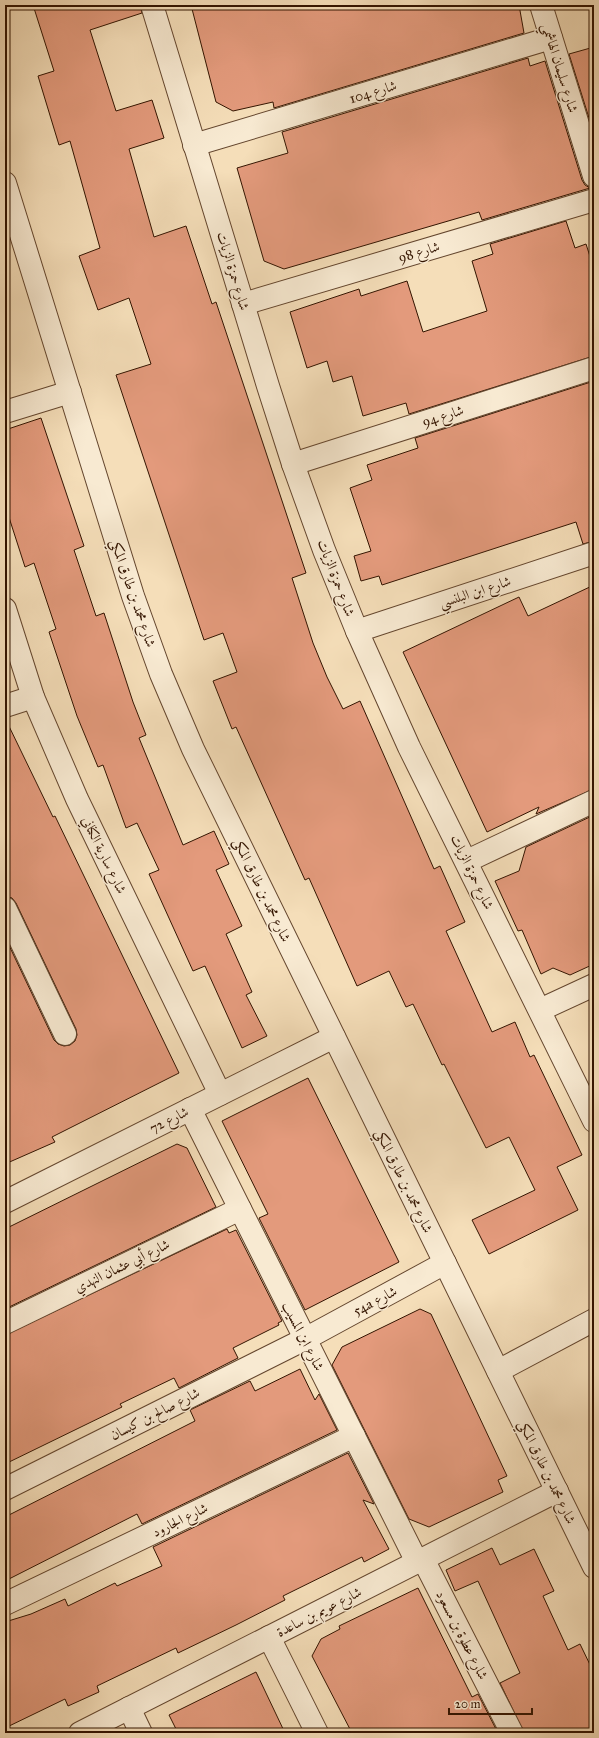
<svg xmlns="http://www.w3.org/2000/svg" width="599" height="1738" font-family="'IM FELL Great Primer',Amiri,serif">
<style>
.building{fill:#e39a7c;stroke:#331400}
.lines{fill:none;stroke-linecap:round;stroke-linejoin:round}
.minor-casing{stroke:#64462e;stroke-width:24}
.minor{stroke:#f8ead2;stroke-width:22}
.labels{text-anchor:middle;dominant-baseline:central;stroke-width:3;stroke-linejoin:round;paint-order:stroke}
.street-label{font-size:14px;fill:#331400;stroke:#f8ead2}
</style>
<rect width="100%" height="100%" fill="#f5deb9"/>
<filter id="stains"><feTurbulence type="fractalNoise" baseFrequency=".005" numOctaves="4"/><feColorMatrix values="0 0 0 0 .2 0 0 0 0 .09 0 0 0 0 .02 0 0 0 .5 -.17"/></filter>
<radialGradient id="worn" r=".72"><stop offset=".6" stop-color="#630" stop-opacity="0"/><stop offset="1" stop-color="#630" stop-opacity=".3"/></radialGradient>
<!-- building -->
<g class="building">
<polygon points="33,5 140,5 142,13 90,30 116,111 152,100 164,138 129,149 154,237 186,226 212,304 216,302 306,573 292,578 313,643 327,677 343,709 360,701 434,869 440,866 465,922 446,931 492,1032 515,1022 530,1057 534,1055 582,1155 557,1167 578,1210 489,1254 472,1220 535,1190 509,1137 486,1148 444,1064 442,1065 413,1004 406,1007 389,971 357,986 309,878 305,880 236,727 232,729 213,681 237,672 223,633 204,640 116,375 151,364 129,298 98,310 79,256 100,248 70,141 59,145 38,76 54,71"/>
<polygon points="191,5 519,5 524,33 274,108 273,102 233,111 216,102"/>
<polygon points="594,47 594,134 569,54"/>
<polygon points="528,58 530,66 545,61 582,180 585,185 590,188 482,220 479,212 284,269 264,261 237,168 288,153 282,132"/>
<polygon points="566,221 575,248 586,244 594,269 594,356 409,414 406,403 363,416 352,376 333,382 327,361 307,368 290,312 359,289 361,296 407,281 423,332 487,311 472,261 493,254 490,244"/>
<polygon points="594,381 594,541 583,544 576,522 382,585 379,576 361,581 354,556 371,551 350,488 372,480 367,465 418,448 415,438"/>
<polygon points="41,418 84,546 74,550 96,616 104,613 133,702 146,735 139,738 183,845 214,831 229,864 216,870 242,926 226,934 252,992 246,995 267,1036 242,1048 205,966 193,971 149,874 159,870 137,823 126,828 103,765 98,767 77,716 49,632 56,629 34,563 25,567 5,505 5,430"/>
<polygon points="594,585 594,789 536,814 539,807 487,832 403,652 519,597 528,616"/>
<polygon points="5,718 53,817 55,816 179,1073 52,1137 55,1142 5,1164 5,937 54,1040 58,1044 64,1046 70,1045 75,1041 77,1035 76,1029 16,903 12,898 5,896"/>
<polygon points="594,815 594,964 570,975 553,968 541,974 522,930 518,931 495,881 519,871 526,847"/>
<polygon points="308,1078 399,1262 305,1310 259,1218 268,1214 222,1121"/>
<polygon points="177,1144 187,1148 216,1207 5,1309 5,1229"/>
<polygon points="227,1229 229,1233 236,1230 282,1321 278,1323 279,1325 233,1348 238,1358 179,1388 174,1378 120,1404 122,1407 5,1464 5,1335"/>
<polygon points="420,1309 431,1314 507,1476 498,1480 503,1492 429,1527 409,1519 332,1365 342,1347"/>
<polygon points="300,1369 315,1400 319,1394 337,1430 142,1524 137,1514 5,1581 5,1517 195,1421 190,1410 250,1381 255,1391"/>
<polygon points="348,1453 374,1504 363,1500 389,1549 364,1562 362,1557 283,1596 285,1600 236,1625 178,1653 176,1648 97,1686 99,1692 68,1706 65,1699 5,1728 5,1622 31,1614 65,1599 68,1606 115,1583 117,1586 162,1566 153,1547"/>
<polygon points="492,1548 500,1565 534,1549 554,1591 543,1596 568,1650 580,1644 594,1673 594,1733 524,1733 500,1683 520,1673 478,1581 455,1591 446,1570"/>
<polygon points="418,1588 472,1697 478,1694 498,1733 352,1733 312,1656 321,1639 340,1629 339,1626"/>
<polygon points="256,1672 285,1733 178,1733 169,1715"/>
</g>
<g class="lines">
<defs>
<g id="minor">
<polyline points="152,5 268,386 293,464 324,550 357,631 409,747 594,1121"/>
<polyline points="541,5 594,176"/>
<polyline points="194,145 551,38"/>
<polyline points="5,183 133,596 161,674 193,749 594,1567"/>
<polyline points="243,304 594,200"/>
<polyline points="5,412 70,392"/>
<polyline points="293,464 594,368"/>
<polyline points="5,609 33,697 77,799 220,1094"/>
<polyline points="357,631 594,553"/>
<polyline points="5,706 33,697"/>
<polyline points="467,861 594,801"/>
<polyline points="5,908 65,1034"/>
<polyline points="540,1010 594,985"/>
<polyline points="190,1109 417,1562"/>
<polyline points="5,1202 334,1037"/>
<polyline points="5,1323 240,1209"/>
<polyline points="498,1371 594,1320"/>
<polyline points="5,1489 305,1339 445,1263"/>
<polyline points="423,1559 512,1733"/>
<polyline points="5,1604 354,1436"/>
<polyline points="269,1637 317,1733"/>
<polyline points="129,1708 141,1733"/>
<polyline points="80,1733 557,1491"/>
</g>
</defs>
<!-- minor casing -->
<use href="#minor" class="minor-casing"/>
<!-- minor -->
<use href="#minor" class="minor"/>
</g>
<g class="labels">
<!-- street labels -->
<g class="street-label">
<text transform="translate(560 68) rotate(73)">شارع سليمان الهاشمي</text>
<text transform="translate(373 92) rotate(-17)">شارع 104</text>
<text transform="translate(419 252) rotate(-17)">شارع 98</text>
<text transform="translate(233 271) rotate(73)">شارع حمزة الزيات</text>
<text transform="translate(443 416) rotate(-18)">شارع 94</text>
<text transform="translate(336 578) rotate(69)">شارع حمزة الزيات</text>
<text transform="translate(475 592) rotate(-18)">شارع ابن البلنسي</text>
<text transform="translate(133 593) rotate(71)">شارع محمد بن طارق المكي</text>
<text transform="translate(104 855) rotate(64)">شارع سارية الكناني</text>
<text transform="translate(472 872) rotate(64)">شارع حمزة الزيات</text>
<text transform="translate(262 890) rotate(64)">شارع محمد بن طارق المكي</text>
<text transform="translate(169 1120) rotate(-27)">شارع 72</text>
<text transform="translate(404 1181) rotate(64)">شارع محمد بن طارق المكي</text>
<text transform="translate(122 1266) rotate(-26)">شارع أبي عثمان النهدي</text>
<text transform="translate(375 1301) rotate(-28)">54a شارع</text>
<text transform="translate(303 1336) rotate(63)">شارع ابن المسيب</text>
<text transform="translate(155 1414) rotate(-27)">شارع صالح بن كيسان</text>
<text transform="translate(547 1472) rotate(64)">شارع محمد بن طارق المكي</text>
<text transform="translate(180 1520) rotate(-26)">شارع الجارود</text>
<text transform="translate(319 1612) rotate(-27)">شارع عويم بن ساعدة</text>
<text transform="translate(462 1635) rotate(63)">شارع عطوة بن مسعود</text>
</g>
</g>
<!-- margin -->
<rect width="599" height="1738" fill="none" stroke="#f5deb9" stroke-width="20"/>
<rect x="6" y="6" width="587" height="1726" fill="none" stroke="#331400" stroke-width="2"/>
<rect x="10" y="10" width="579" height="1718" fill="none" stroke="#331400"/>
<!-- scale -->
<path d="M449 1708v6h83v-6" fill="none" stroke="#331400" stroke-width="2"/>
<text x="455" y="1708" font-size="12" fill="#331400" stroke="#f8ead2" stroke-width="3" paint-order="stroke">20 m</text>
<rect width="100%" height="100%" filter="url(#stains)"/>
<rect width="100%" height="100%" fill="url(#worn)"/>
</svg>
